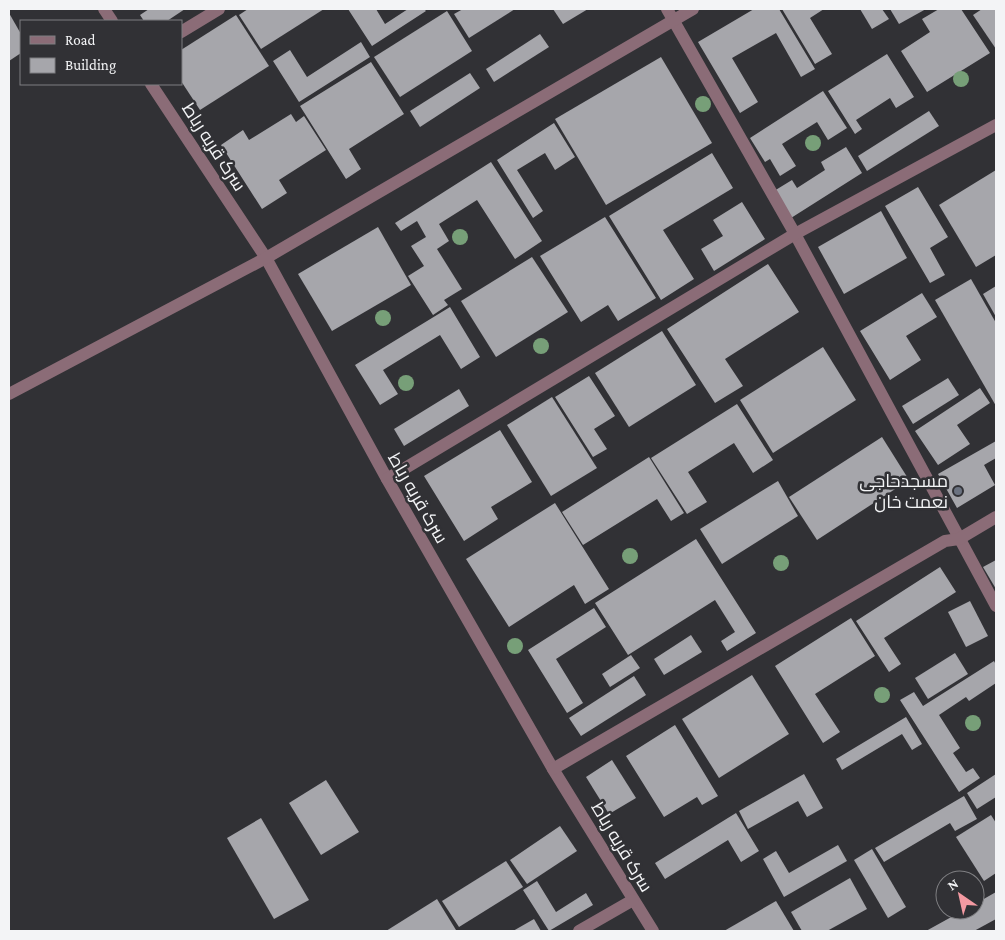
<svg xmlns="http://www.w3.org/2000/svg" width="1005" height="940" font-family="'Crimson Pro',Cairo,serif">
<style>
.building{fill:#a6a6ab}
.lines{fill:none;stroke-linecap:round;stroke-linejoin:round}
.minor{stroke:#8b6c77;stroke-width:12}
.tree{fill:#779f78}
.worship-dot{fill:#6b7280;stroke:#313135;stroke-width:2}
.labels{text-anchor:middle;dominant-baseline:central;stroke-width:5;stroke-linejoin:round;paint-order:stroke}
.street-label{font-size:18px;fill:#f3f4f6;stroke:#313135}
.poi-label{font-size:18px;fill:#f3f4f6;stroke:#313135;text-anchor:end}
</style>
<rect width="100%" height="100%" fill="#313135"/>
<!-- building -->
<g class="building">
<polygon points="149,9 185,9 167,21 144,21 140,15"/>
<polygon points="248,9 324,9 261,49 239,15"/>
<polygon points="348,9 376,9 385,24 408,9 424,9 426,11 372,46"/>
<polygon points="463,9 515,9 469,38 454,14"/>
<polygon points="553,9 588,9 563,24"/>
<polygon points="754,9 779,9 815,69 801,77 776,33 732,58 758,102 740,113 698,42"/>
<polygon points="782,9 824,9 810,18 832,54 815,64"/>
<polygon points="860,9 882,9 889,19 872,29"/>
<polygon points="890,9 926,9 899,24"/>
<polygon points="939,9 961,9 990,53 927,92 901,51 930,32 922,19"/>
<polygon points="982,9 996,9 996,49 973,15"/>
<polygon points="447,11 472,51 400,97 374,57"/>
<polygon points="9,13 21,34 21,53 9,61"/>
<polygon points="236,15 269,66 200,110 181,81 181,50"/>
<polygon points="540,34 549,47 494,82 486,69"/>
<polygon points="361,42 370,57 299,102 273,61 290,50 307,77"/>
<polygon points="887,54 914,97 896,108 890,98 856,120 862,129 855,134 828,91"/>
<polygon points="661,57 712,143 606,205 555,119"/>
<polygon points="371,62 404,114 349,149 361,169 346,179 300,106"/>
<polygon points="470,73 480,88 420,127 410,111"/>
<polygon points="823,91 847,128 828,140 817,122 782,144 796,166 780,176 770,159 765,162 750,138"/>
<polygon points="929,111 939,126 867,171 858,156"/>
<polygon points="291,114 296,122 304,116 326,150 279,180 287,193 262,209 221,145 243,130 249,140"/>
<polygon points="554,123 575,157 555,170 545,153 517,170 543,211 533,218 497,160"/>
<polygon points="846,147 862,173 791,218 774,191 792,180 797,188 825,170 821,162"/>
<polygon points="712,153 733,188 663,230 694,279 661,300 609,216"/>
<polygon points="491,162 542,241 515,259 477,200 439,224 449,241 437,249 462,289 444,300 448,305 433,315 408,276 424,266 411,246 426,237 417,221 401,231 395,223"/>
<polygon points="996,170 996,255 976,267 939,205"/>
<polygon points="918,187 948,237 930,248 945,275 930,283 885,206"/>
<polygon points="742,202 765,239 714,271 701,249 723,236 713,220"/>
<polygon points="881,211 907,258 844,294 818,247"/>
<polygon points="605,217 656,298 618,321 608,305 581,322 540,256"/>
<polygon points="378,227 411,285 332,331 298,274"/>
<polygon points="532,257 568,312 496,357 461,301"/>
<polygon points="768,264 799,312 725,359 743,386 715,403 667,329"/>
<polygon points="971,279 996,323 996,406 935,300"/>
<polygon points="996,286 996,317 983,294"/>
<polygon points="922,293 937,317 906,336 921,360 890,380 860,331"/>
<polygon points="450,307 480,357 461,369 440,335 383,370 398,394 380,405 355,365"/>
<polygon points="662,331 696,385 629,427 595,373"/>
<polygon points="823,347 856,400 773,453 740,400"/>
<polygon points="589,376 615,416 594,429 607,449 593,457 555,397"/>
<polygon points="948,378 959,395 913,424 902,406"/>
<polygon points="980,388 990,403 957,425 970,444 938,465 915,431"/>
<polygon points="459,389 469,406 404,446 394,429"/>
<polygon points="552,397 597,468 551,496 507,425"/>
<polygon points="737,404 773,460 753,473 734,443 688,472 707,502 687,514 651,458"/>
<polygon points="500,430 532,482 491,507 498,519 464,541 424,476"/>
<polygon points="882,437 909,480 817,540 789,497"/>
<polygon points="996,441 996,458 984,465 995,485 957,508 938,474"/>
<polygon points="649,457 684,513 671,521 657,499 583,545 562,512"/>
<polygon points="778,481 798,516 722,564 700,529"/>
<polygon points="555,503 609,589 585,604 574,585 509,627 466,559"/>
<polygon points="696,539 756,633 727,651 721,641 735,632 715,600 628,655 595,603"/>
<polygon points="996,560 996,589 983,567"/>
<polygon points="940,567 956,592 884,638 901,664 889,672 856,621"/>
<polygon points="970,601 988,636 966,647 948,612"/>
<polygon points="594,608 606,627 556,659 583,703 567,713 528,650"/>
<polygon points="851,618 875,656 815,694 840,732 823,743 775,666"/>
<polygon points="691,635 702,652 664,675 654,659"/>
<polygon points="955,653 968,674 928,699 915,678"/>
<polygon points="631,655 640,668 610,687 602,674"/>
<polygon points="994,661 996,665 996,683 969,701 966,697 939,715 960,748 953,753 966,772 973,768 980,778 959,792 900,700 914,692 923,706"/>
<polygon points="752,675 789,734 719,778 682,719"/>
<polygon points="634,676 646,695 581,736 569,718"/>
<polygon points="906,717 922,744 912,750 902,734 842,770 836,759"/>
<polygon points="675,725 718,796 702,805 697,797 664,817 626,756"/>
<polygon points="612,760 636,798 609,814 586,777"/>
<polygon points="804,774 823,808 807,817 798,801 748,829 739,811"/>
<polygon points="996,774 996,797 977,809 967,793"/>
<polygon points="326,780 359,832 321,855 289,803"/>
<polygon points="964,796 977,819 955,831 950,823 884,862 875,848"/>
<polygon points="736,813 759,851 741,862 728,840 665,879 655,863"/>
<polygon points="991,815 996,823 996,873 984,881 956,837"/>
<polygon points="261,818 309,900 274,919 227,838"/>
<polygon points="560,826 577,851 527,884 510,860"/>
<polygon points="838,845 847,861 784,897 763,859 776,851 789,873"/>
<polygon points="872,849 906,907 888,918 854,860"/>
<polygon points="506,861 523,887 459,927 442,901"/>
<polygon points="850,878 867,909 827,931 802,931 791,912"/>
<polygon points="537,881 556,912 586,893 593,905 549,931 523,890"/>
<polygon points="996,892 996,919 974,931 926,931 964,910 975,910 975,904"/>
<polygon points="437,899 456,930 386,931"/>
<polygon points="776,901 794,931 724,931"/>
<polygon points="534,919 541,931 513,931"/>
</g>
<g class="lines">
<!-- minor -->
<g class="minor">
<polyline points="104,9 112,21"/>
<polyline points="667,9 795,234 996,606"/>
<polyline points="181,32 219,9"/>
<polyline points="151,84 266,258 387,479 553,769 653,931"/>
<polyline points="9,394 266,258 693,9"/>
<polyline points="387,479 795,234 996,125"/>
<polyline points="553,769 945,541 959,539 996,517"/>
<polyline points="579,931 633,900"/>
</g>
</g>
<!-- trees -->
<g class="tree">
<circle cx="961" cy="79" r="8"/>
<circle cx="703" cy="104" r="8"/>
<circle cx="813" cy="143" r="8"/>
<circle cx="460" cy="237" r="8"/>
<circle cx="383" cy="318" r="8"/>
<circle cx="541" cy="346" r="8"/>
<circle cx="406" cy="383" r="8"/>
<circle cx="630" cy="556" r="8"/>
<circle cx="781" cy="563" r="8"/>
<circle cx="515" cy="646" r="8"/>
<circle cx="882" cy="695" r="8"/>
<circle cx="973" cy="723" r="8"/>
</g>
<!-- markers -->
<circle class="worship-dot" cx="958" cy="491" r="5"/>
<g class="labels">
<!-- street labels -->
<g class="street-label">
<text transform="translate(214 147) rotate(57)">سرک قریه رباط</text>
<text transform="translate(418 498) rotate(60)">سرک قریه رباط</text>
<text transform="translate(622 847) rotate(59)">سرک قریه رباط</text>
</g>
<!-- poi labels -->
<g class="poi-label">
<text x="948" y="481">مسجدحاجی<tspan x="948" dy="21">نعمت خان</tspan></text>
</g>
</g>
<!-- border -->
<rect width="1005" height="940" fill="none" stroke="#f3f4f6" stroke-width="20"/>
<!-- legend -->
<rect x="20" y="20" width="162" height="65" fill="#313135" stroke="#7f7f82"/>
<rect x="30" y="36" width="25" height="8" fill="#8b6c77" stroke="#7f7f82"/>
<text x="65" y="45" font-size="15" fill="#f3f4f6">Road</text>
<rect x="30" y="58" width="25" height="15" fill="#a6a6ab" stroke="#7f7f82"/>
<text x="65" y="70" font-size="15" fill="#f3f4f6">Building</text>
<!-- north arrow -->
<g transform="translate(960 895) rotate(326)"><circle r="24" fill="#313135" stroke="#7f7f82"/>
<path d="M0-4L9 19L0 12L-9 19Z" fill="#f49aa2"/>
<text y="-8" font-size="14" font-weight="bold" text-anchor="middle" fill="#f3f4f6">N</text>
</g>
</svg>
